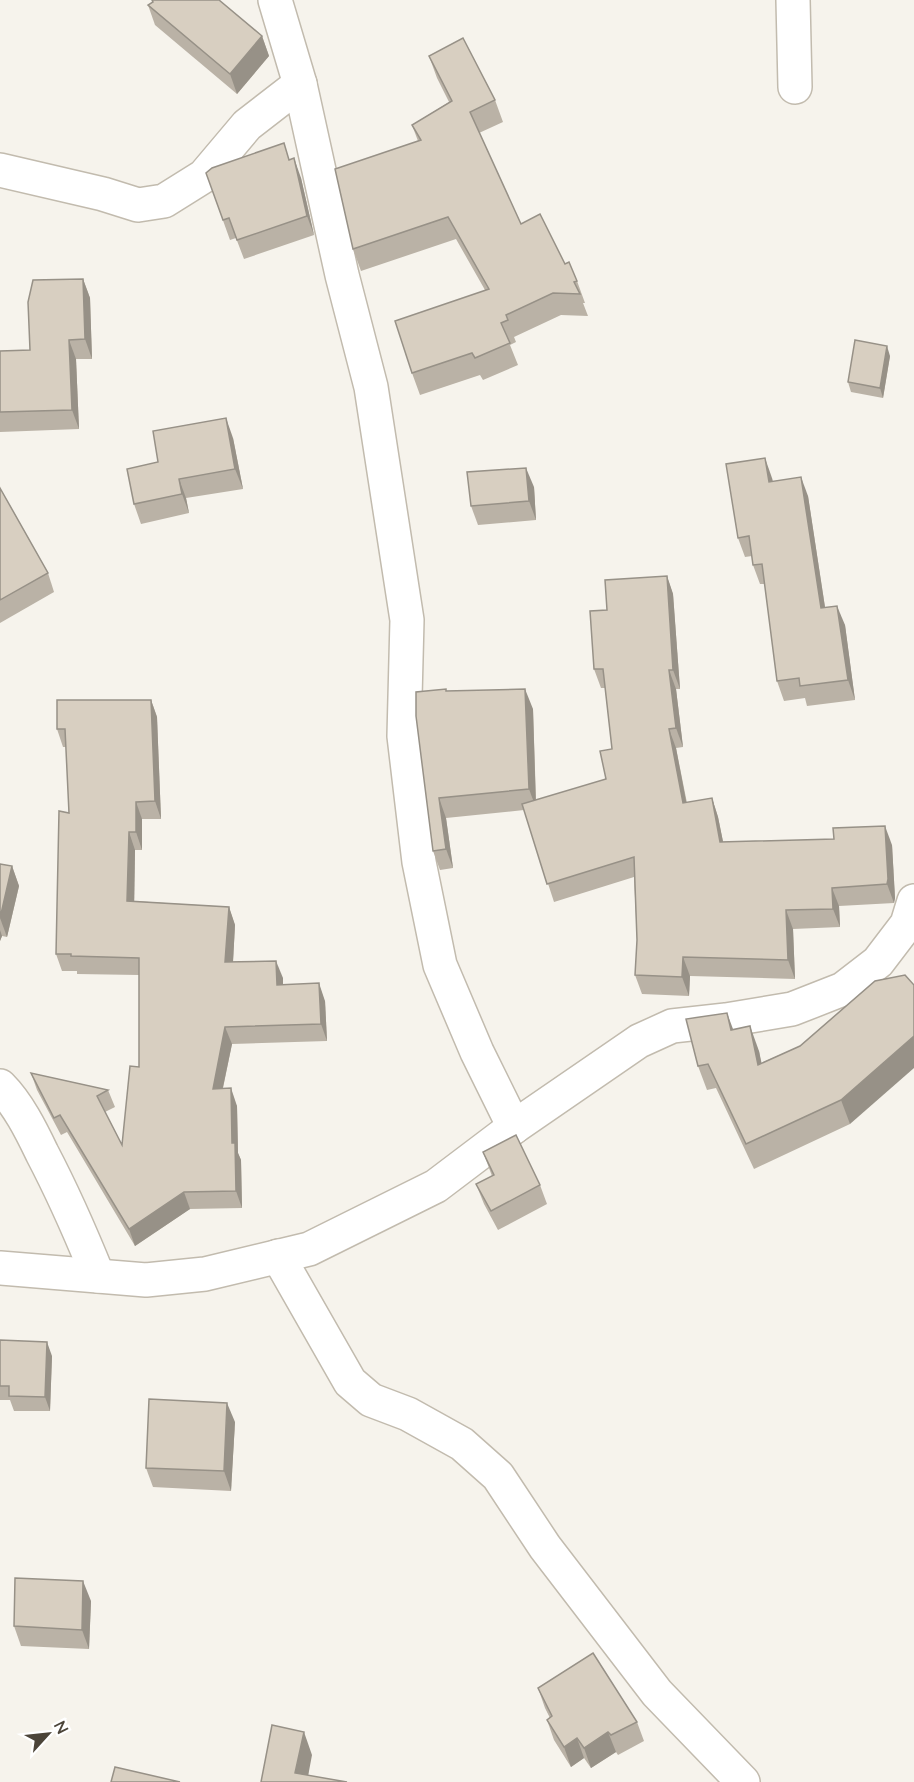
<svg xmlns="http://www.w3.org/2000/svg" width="914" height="1782" font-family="Lato,sans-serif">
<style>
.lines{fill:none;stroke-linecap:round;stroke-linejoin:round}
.street-casing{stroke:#c2bbae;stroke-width:36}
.street{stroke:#fff;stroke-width:33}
.wall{fill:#bab2a6}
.shaded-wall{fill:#979187}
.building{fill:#d8cfc1;stroke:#979187;stroke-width:1.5}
</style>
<rect width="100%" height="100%" fill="#f6f3ec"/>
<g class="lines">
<defs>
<g id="street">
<polyline points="275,0 300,84 342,275 371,387 407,620 404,736 419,862 440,965 477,1052 514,1127"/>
<polyline points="793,0 795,87"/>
<polyline points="0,170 103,194 138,205 164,201 204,176 247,125 300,84"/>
<path d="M0,1086C18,1104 31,1130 42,1153C63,1193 81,1234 98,1276"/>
<polyline points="278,1256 350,1382 371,1400 408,1414 462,1444 498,1476 545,1547 657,1693 743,1782"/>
<polyline points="0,1268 146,1280 205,1274 309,1249 436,1186 514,1127 639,1041 672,1026 726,1020 792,1009 843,989 878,962 907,924 914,901"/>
</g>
</defs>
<!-- street casing -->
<use href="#street" class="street-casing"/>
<!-- street -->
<use href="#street" class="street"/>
</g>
<!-- wall -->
<g class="wall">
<polygon points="153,2 262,36 269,56 237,94 155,25 148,5"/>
<polygon points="429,56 495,100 503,122 479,133 521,224 565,264 577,281 585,303 583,303 588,316 561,315 514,337 516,342 510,345 518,365 483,380 480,375 420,395 412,373 485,290 456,239 361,271 353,249 418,141 412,125 449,102 437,78"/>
<polygon points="290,160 301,178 314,235 244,259 236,238 230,240 206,173"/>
<polygon points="83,279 90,298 92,359 76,359 79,429 0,432 0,351 30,350"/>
<polygon points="890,356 883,398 851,392 848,382"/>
<polygon points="233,438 243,489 186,498 189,513 141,524 134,504 158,462"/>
<polygon points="772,478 773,482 808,496 825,607 845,625 855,700 807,706 805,698 784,701 777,681 765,584 760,584 753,565 752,556 745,557 738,538"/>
<polygon points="534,487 536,520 478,525 471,506"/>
<polygon points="0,488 48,573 54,592 0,623"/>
<polygon points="667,576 673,594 680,689 676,689 683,747 676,748 687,803 712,798 718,817 723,842 892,845 895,898 894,903 839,906 840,927 793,929 795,979 690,976 689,996 642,994 635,975 637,940 634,877 554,902 524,810 446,818 453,868 440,870 433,851 447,691 533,709 536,800 606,779 612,749 605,688 601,688 594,669 607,610"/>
<polygon points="151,700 157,717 161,819 142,819 142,850 135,850 134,901 229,907 235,925 233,962 283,978 283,985 325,1001 327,1041 232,1044 223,1088 237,1106 238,1153 241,1160 242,1208 190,1209 135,1246 67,1132 61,1135 37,1090 31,1073 108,1090 115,1107 105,1112 122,1145 139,1067 139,975 77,974 77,971 62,971 56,954 69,813 66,747 63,747 57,729"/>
<polygon points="0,864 12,866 19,886 7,937 2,936 0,941"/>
<polygon points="875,981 850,1124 754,1169 716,1088 707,1090 698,1066 733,1030 759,1051 761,1063 800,1046"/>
<polygon points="483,1152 540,1185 547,1204 498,1230 484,1204 476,1184 492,1176"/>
<polygon points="0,1340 52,1356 50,1411 14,1411 10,1400 0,1400"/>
<polygon points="235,1422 231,1491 153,1487 146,1468"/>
<polygon points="91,1601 89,1649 21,1646 14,1626"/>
<polygon points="538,1688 637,1722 644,1741 618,1755 616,1752 591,1768 584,1758 571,1767 554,1740 547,1720 550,1718 545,1708"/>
</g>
<!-- shaded-wall -->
<g class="shaded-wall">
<polygon points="262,36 269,56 237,94 230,74"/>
<polygon points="294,158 301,178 314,235 307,216"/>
<polygon points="83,279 90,298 92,359 85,339"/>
<polygon points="69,340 76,359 79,429 72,410"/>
<polygon points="887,346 890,356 883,398 880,388"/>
<polygon points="226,418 233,438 243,489 235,469"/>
<polygon points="765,458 772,478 776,502 769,482"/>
<polygon points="526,468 534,487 536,520 529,501"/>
<polygon points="801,477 808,496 828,627 821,608"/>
<polygon points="179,479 186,498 189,513 182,494"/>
<polygon points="667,576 673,594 680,689 673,670"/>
<polygon points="837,606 845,625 855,700 848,680"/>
<polygon points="669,670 676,689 683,747 676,728"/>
<polygon points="525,689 533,709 536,808 529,789"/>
<polygon points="151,700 157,717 161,819 155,801"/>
<polygon points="669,729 676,748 690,822 683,803"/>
<polygon points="439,798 446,818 453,868 446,849"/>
<polygon points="712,798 718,817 727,861 720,842"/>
<polygon points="136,802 142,819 142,850 136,832"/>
<polygon points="885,826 892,845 895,898 894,903 887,884"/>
<polygon points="129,832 135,850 134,918 127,901"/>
<polygon points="12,866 19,886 7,937 0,918"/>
<polygon points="832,888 839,906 840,927 833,909"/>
<polygon points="229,907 235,925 232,980 225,962"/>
<polygon points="786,910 793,929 795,979 788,960"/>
<polygon points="0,930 2,936 0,941"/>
<polygon points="683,957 690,976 689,996 682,977"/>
<polygon points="276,961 283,978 283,1002 277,985"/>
<polygon points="319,983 325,1001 327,1041 321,1024"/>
<polygon points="727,1013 736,1037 731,1030"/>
<polygon points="750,1026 759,1051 767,1089 758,1065"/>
<polygon points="225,1027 232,1044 219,1106 213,1089"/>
<polygon points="914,1036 914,1068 850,1124 841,1100"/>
<polygon points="231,1088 237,1106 238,1153 241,1160 242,1208 236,1191 232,1143"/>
<polygon points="184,1192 190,1209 135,1246 129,1229"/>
<polygon points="47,1342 52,1356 50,1411 45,1397"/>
<polygon points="227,1403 235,1422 231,1491 224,1471"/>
<polygon points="83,1581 91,1601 89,1649 82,1630"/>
<polygon points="304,1732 312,1755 307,1782 295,1773"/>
<polygon points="608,1732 616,1752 591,1768 584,1748"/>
<polygon points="577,1738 584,1758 571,1767 564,1747"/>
</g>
<!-- building -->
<g class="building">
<polygon points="152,0 219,0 262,36 230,74 148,5 153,2"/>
<polygon points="463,38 495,100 470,112 521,224 540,214 565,264 569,262 577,281 574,282 580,294 553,293 506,315 508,320 501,323 510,343 475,358 472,353 412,373 395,321 489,289 448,217 353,249 335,169 421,140 412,125 452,101 429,56"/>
<polygon points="284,143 289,160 294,158 307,216 237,240 229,218 223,220 206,173 212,168"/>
<polygon points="83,279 85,339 69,340 72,410 0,412 0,351 30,350 28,302 33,280"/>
<polygon points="855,340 887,346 880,388 848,382"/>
<polygon points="226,418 235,469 179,479 182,494 134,504 127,469 158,462 153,431"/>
<polygon points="765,458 769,482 801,477 821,608 837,606 848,680 800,686 799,678 777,681 762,564 753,565 749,536 738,538 726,464"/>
<polygon points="526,468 529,501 471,506 467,472"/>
<polygon points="0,488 48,573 0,600"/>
<polygon points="667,576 673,670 669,670 676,728 669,729 683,803 712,798 720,842 834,839 833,828 885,826 888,879 887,884 832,888 833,909 786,910 788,960 683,957 682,977 635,975 637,940 634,857 547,884 522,804 606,779 600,751 612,749 603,669 594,669 590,611 607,610 605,580"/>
<polygon points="446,689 446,691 525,689 529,789 439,798 446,849 433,851 416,716 416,692"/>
<polygon points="57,700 151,700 155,801 136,802 136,832 129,832 127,901 229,907 225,962 276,961 277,985 319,983 321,1024 225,1027 213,1089 231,1088 232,1143 235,1143 236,1191 184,1192 129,1229 60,1115 54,1118 31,1073 108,1090 97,1096 122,1145 130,1066 139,1067 139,958 71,956 71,954 56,954 59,811 69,813 65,729 57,729"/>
<polygon points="0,864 12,866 0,918"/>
<polygon points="905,975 914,985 914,1036 841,1100 746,1144 708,1064 698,1066 686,1019 727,1013 731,1030 750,1026 758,1065 800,1046 875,981"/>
<polygon points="516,1135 540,1185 491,1211 476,1184 494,1175 483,1152"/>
<polygon points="0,1340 47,1342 45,1397 9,1396 9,1386 0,1386"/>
<polygon points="149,1399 227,1403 224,1471 146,1468"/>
<polygon points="15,1578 83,1581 82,1630 14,1626"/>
<polygon points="593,1653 637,1722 611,1735 608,1732 584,1748 577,1738 564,1747 547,1720 552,1716 538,1688"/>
<polygon points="272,1725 304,1732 295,1773 347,1782 261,1782"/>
<polygon points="115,1767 180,1782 111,1782"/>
</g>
<!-- north arrow -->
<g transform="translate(48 1734) rotate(63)" stroke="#ffffff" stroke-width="4.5" paint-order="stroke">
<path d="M0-4.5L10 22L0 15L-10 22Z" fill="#4b4439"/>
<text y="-9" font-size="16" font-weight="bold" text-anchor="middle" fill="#4b4439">N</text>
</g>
</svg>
